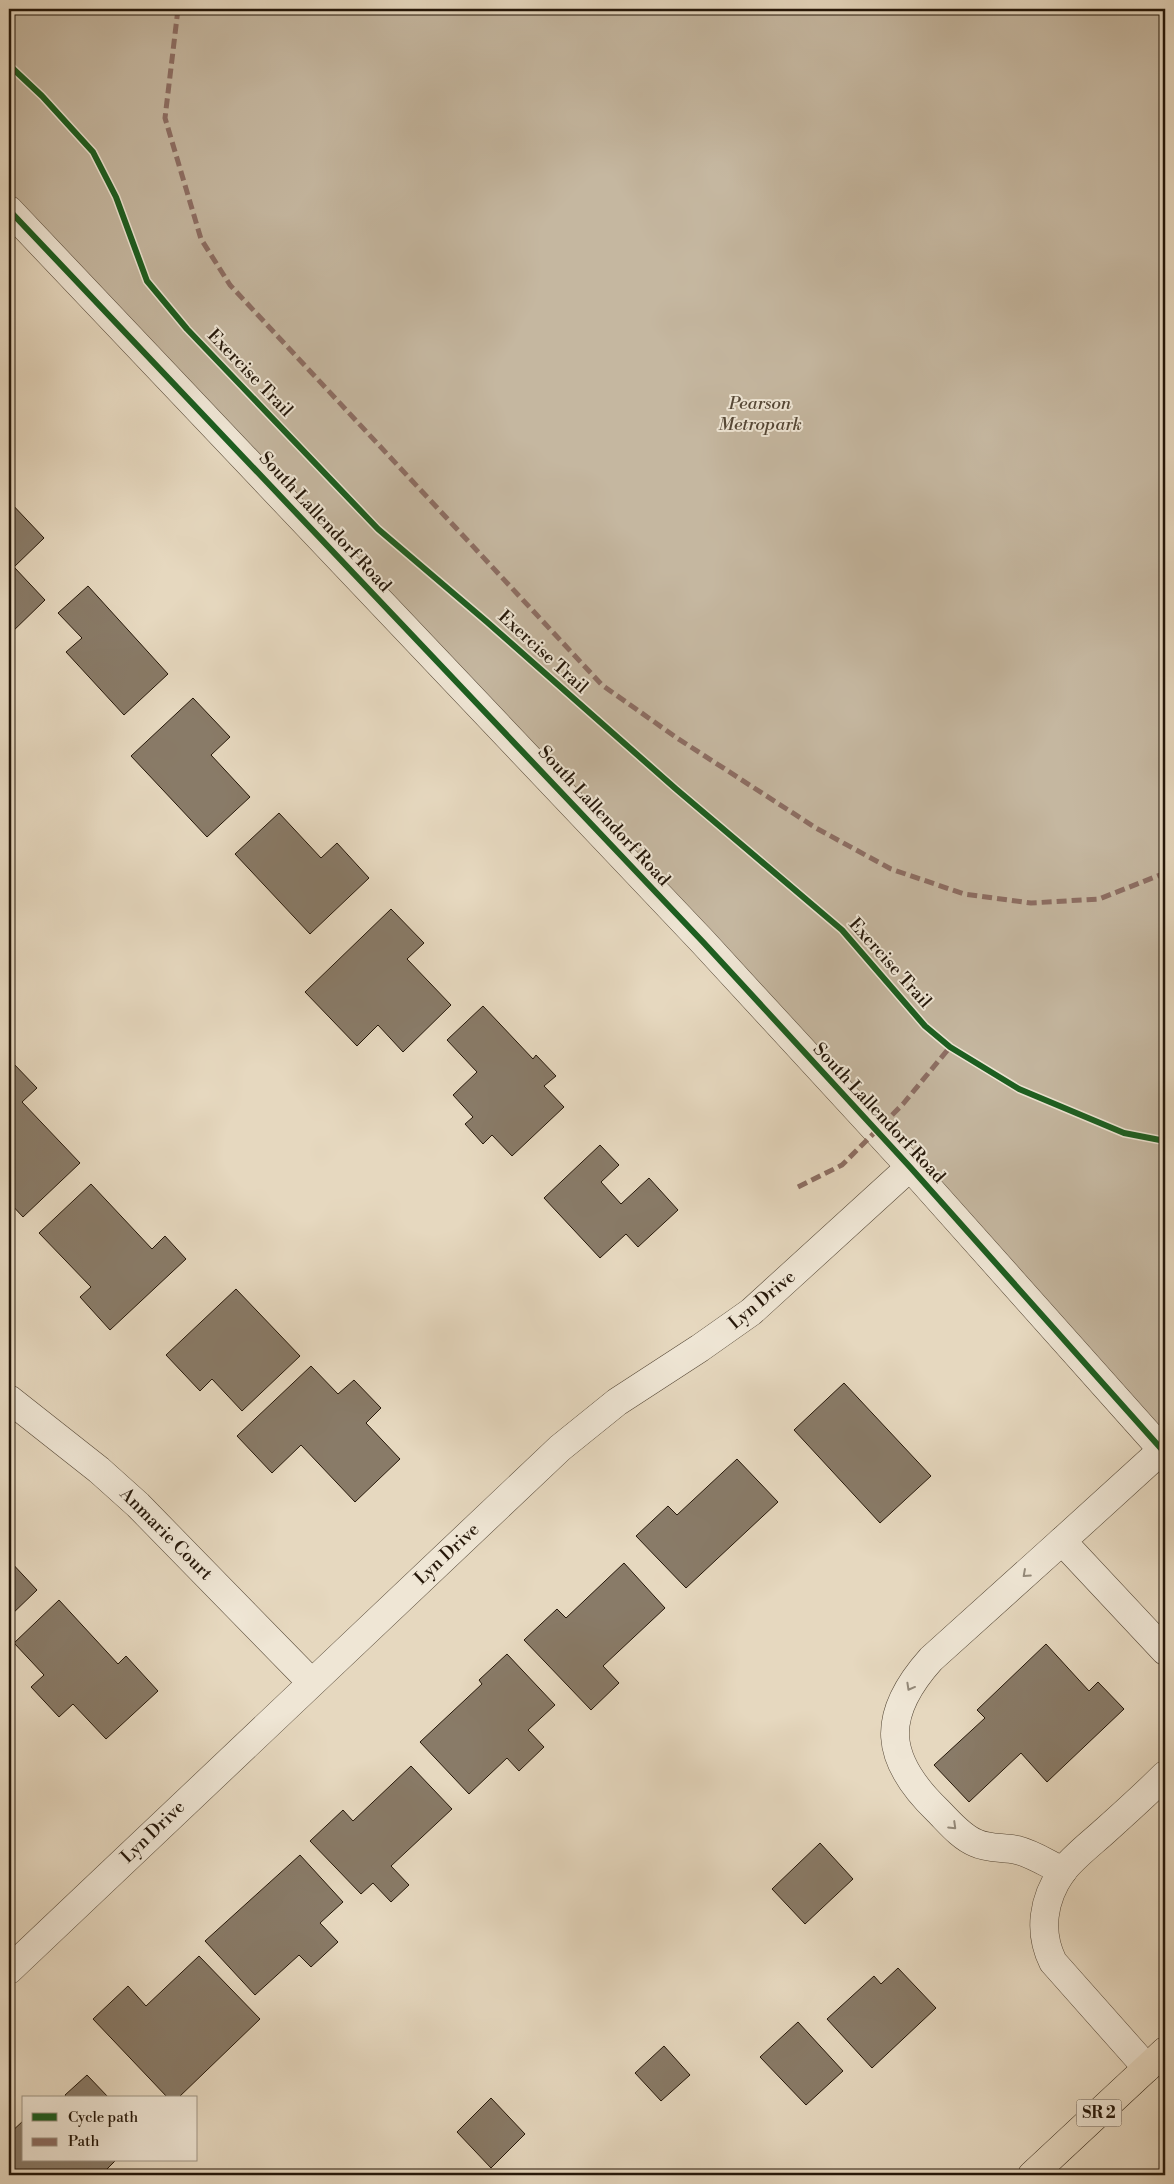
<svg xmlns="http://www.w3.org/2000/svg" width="1174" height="2184" font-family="'Libre Bodoni',serif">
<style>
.green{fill:#c5b7a0;stroke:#756754}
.building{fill:#897b68;stroke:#251709}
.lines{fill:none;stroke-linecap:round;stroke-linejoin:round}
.minor-casing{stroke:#554736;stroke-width:29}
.highway-casing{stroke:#251709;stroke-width:29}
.minor{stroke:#efe6d5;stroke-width:28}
.highway{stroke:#e6d8bf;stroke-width:28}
.quiet{stroke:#8d6e63;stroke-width:5;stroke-dasharray:10 5;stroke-linecap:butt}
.cycleway-casing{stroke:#efe6d5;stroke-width:9}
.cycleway{stroke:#1b5e20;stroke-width:6}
.oneway{stroke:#948979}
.labels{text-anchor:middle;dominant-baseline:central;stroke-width:4;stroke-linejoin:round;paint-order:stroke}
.shield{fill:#efe6d5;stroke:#625546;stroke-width:1}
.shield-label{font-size:16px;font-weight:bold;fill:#251709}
.street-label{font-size:18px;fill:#251709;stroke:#efe6d5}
.park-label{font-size:18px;font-style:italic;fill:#554736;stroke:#efe6d5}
</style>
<rect width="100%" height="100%" fill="#e6d8bf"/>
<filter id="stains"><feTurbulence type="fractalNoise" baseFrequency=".004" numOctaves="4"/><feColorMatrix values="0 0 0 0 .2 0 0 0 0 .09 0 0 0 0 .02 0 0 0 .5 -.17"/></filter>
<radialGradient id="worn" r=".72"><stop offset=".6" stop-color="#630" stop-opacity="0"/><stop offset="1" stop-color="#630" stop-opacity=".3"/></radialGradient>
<!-- green -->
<polygon class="green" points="9,9 1165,9 1165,1453 9,210"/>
<!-- building -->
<g class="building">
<polygon points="9,501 44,538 14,567 45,600 9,635"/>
<polygon points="88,586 168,674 124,715 66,652 82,638 58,613"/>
<polygon points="193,698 230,737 211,755 250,797 207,837 131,756"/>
<polygon points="279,813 321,858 337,843 369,878 310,934 235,854"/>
<polygon points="391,909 424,943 407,959 451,1005 403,1052 378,1025 357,1046 305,992"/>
<polygon points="483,1006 533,1059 536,1055 556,1076 544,1086 564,1107 512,1156 492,1135 483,1144 465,1124 473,1117 453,1095 477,1072 447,1040"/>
<polygon points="12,1062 37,1088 22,1102 80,1163 23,1217 9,1202 9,1065"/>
<polygon points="600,1145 619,1165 601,1182 621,1204 649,1178 678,1210 638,1247 626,1234 600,1258 544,1198"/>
<polygon points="91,1184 152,1249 165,1236 186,1259 110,1330 80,1297 91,1287 39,1233"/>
<polygon points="236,1289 300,1356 242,1411 212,1379 200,1391 166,1355"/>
<polygon points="311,1366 338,1394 354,1380 381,1408 366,1423 400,1459 355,1502 301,1445 272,1473 237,1436"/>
<polygon points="844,1383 931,1476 880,1523 794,1430"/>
<polygon points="737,1459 778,1502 686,1588 636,1536 668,1506 677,1515"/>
<polygon points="9,1560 37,1590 9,1617"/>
<polygon points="624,1563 665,1608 603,1666 619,1683 591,1710 524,1640 557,1609 566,1618"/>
<polygon points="59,1600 118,1664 126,1656 158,1691 106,1739 73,1704 59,1717 31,1687 44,1675 14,1643"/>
<polygon points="1046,1644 1089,1691 1098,1682 1124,1709 1047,1782 1021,1753 969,1802 934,1765 985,1718 977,1710"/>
<polygon points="507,1654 555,1705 528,1730 544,1747 519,1771 507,1758 469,1794 420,1742 482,1684 479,1680"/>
<polygon points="411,1766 452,1809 391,1866 409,1885 391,1902 373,1883 361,1894 310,1841 343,1810 353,1821"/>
<polygon points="820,1843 853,1879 805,1924 772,1889"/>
<polygon points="300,1855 343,1902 320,1923 338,1942 311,1967 299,1955 255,1995 205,1941"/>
<polygon points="199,1956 260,2019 178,2098 168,2098 93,2019 128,1986 146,2006"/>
<polygon points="898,1968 936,2008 872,2068 827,2019 874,1976 881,1984"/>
<polygon points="798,2022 843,2071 806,2105 760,2057"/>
<polygon points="664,2046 690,2075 661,2101 635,2073"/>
<polygon points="87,2075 109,2098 67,2098 65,2095"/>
<polygon points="491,2098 525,2134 491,2168 457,2132"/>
<polygon points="24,2120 24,2160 116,2160 101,2175 38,2175 35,2172 31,2175 9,2175 9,2134"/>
</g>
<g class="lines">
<defs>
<g id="minor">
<polyline points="9,210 703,942 910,1167 1165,1453"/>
<polyline points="9,1399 99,1470 138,1505 311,1682"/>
<polyline points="1162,1450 1062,1541 1165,1651"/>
<path d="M1062,1541L931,1659C880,1716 884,1759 938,1811C949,1822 961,1837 976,1843C988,1849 1004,1847 1017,1850C1033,1854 1048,1864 1063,1871"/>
<polyline points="9,1970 560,1448 617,1402 700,1348 751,1312 910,1167"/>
<path d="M1147,2068L1053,1962C1038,1932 1043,1899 1062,1872C1072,1858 1093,1842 1106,1830C1126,1812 1146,1794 1165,1775"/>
</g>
<polyline id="highway" points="1032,2175 1165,2051"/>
</defs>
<!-- minor casing -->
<use href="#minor" class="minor-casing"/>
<!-- highway casing -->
<use href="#highway" class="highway-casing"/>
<!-- minor -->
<use href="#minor" class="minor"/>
<!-- highway -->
<use href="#highway" class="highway"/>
<!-- quiet -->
<g class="quiet">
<polyline points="178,9 165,118 201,239 230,285 602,685 677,738 816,828 891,869 964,894 1031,903 1099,899 1165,873"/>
<polyline points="798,1187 842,1165 903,1104 950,1047"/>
</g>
<defs>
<g id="cycleway">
<polyline points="9,65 42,96 93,152 116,197 147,281 187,329 378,529 487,622 676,789 842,930 925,1026 950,1047 1019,1089 1124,1133 1165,1141"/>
<polyline points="9,210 703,942 910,1167 1165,1453"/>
</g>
</defs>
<!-- cycleway casing -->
<use href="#cycleway" class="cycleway-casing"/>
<!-- cycleway -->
<use href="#cycleway" class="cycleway"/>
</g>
<!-- one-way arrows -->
<defs><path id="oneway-chevron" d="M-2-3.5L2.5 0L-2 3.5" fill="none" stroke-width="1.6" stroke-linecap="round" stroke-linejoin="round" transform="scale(1.25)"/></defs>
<g class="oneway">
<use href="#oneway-chevron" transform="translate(1026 1574) rotate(138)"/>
<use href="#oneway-chevron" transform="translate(910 1687) rotate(119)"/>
<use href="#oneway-chevron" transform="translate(953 1826) rotate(44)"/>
</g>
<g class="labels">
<!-- shield labels -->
<rect class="shield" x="1076.5" y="2099.5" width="45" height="27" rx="4"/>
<g class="shield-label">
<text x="1099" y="2113">SR 2</text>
</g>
<!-- street labels -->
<g class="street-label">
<text transform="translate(250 373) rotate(46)">Exercise Trail</text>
<text transform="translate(325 522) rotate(47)">South Lallendorf Road</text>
<text transform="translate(543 652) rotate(42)">Exercise Trail</text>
<text transform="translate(604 816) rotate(47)">South Lallendorf Road</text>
<text transform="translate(890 963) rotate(48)">Exercise Trail</text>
<text transform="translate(879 1113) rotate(47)">South Lallendorf Road</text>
<text transform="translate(762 1300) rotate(-40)">Lyn Drive</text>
<text transform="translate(166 1534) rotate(45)">Anmarie Court</text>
<text transform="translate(447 1554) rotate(-43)">Lyn Drive</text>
<text transform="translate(153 1832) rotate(-44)">Lyn Drive</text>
</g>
<!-- park labels -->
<g class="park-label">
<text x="760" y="403">Pearson<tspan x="760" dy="21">Metropark</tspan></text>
</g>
</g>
<!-- margin -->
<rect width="1174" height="2184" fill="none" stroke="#e6d8bf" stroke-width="30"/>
<rect x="10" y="10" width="1154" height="2164" fill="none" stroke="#251709" stroke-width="2.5"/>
<rect x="15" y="15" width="1144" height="2154" fill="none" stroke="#251709"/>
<!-- legend -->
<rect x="22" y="2096" width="175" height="65" fill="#efe6d5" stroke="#9e9383"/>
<rect x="32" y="2113" width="25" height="8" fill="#1b5e20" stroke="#9e9383"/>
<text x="68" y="2122" font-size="15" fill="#251709">Cycle path</text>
<rect x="32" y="2138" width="25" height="8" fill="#8d6e63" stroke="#9e9383"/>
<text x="68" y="2146" font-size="15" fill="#251709">Path</text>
<rect width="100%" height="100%" filter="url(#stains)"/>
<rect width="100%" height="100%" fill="url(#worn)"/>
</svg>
